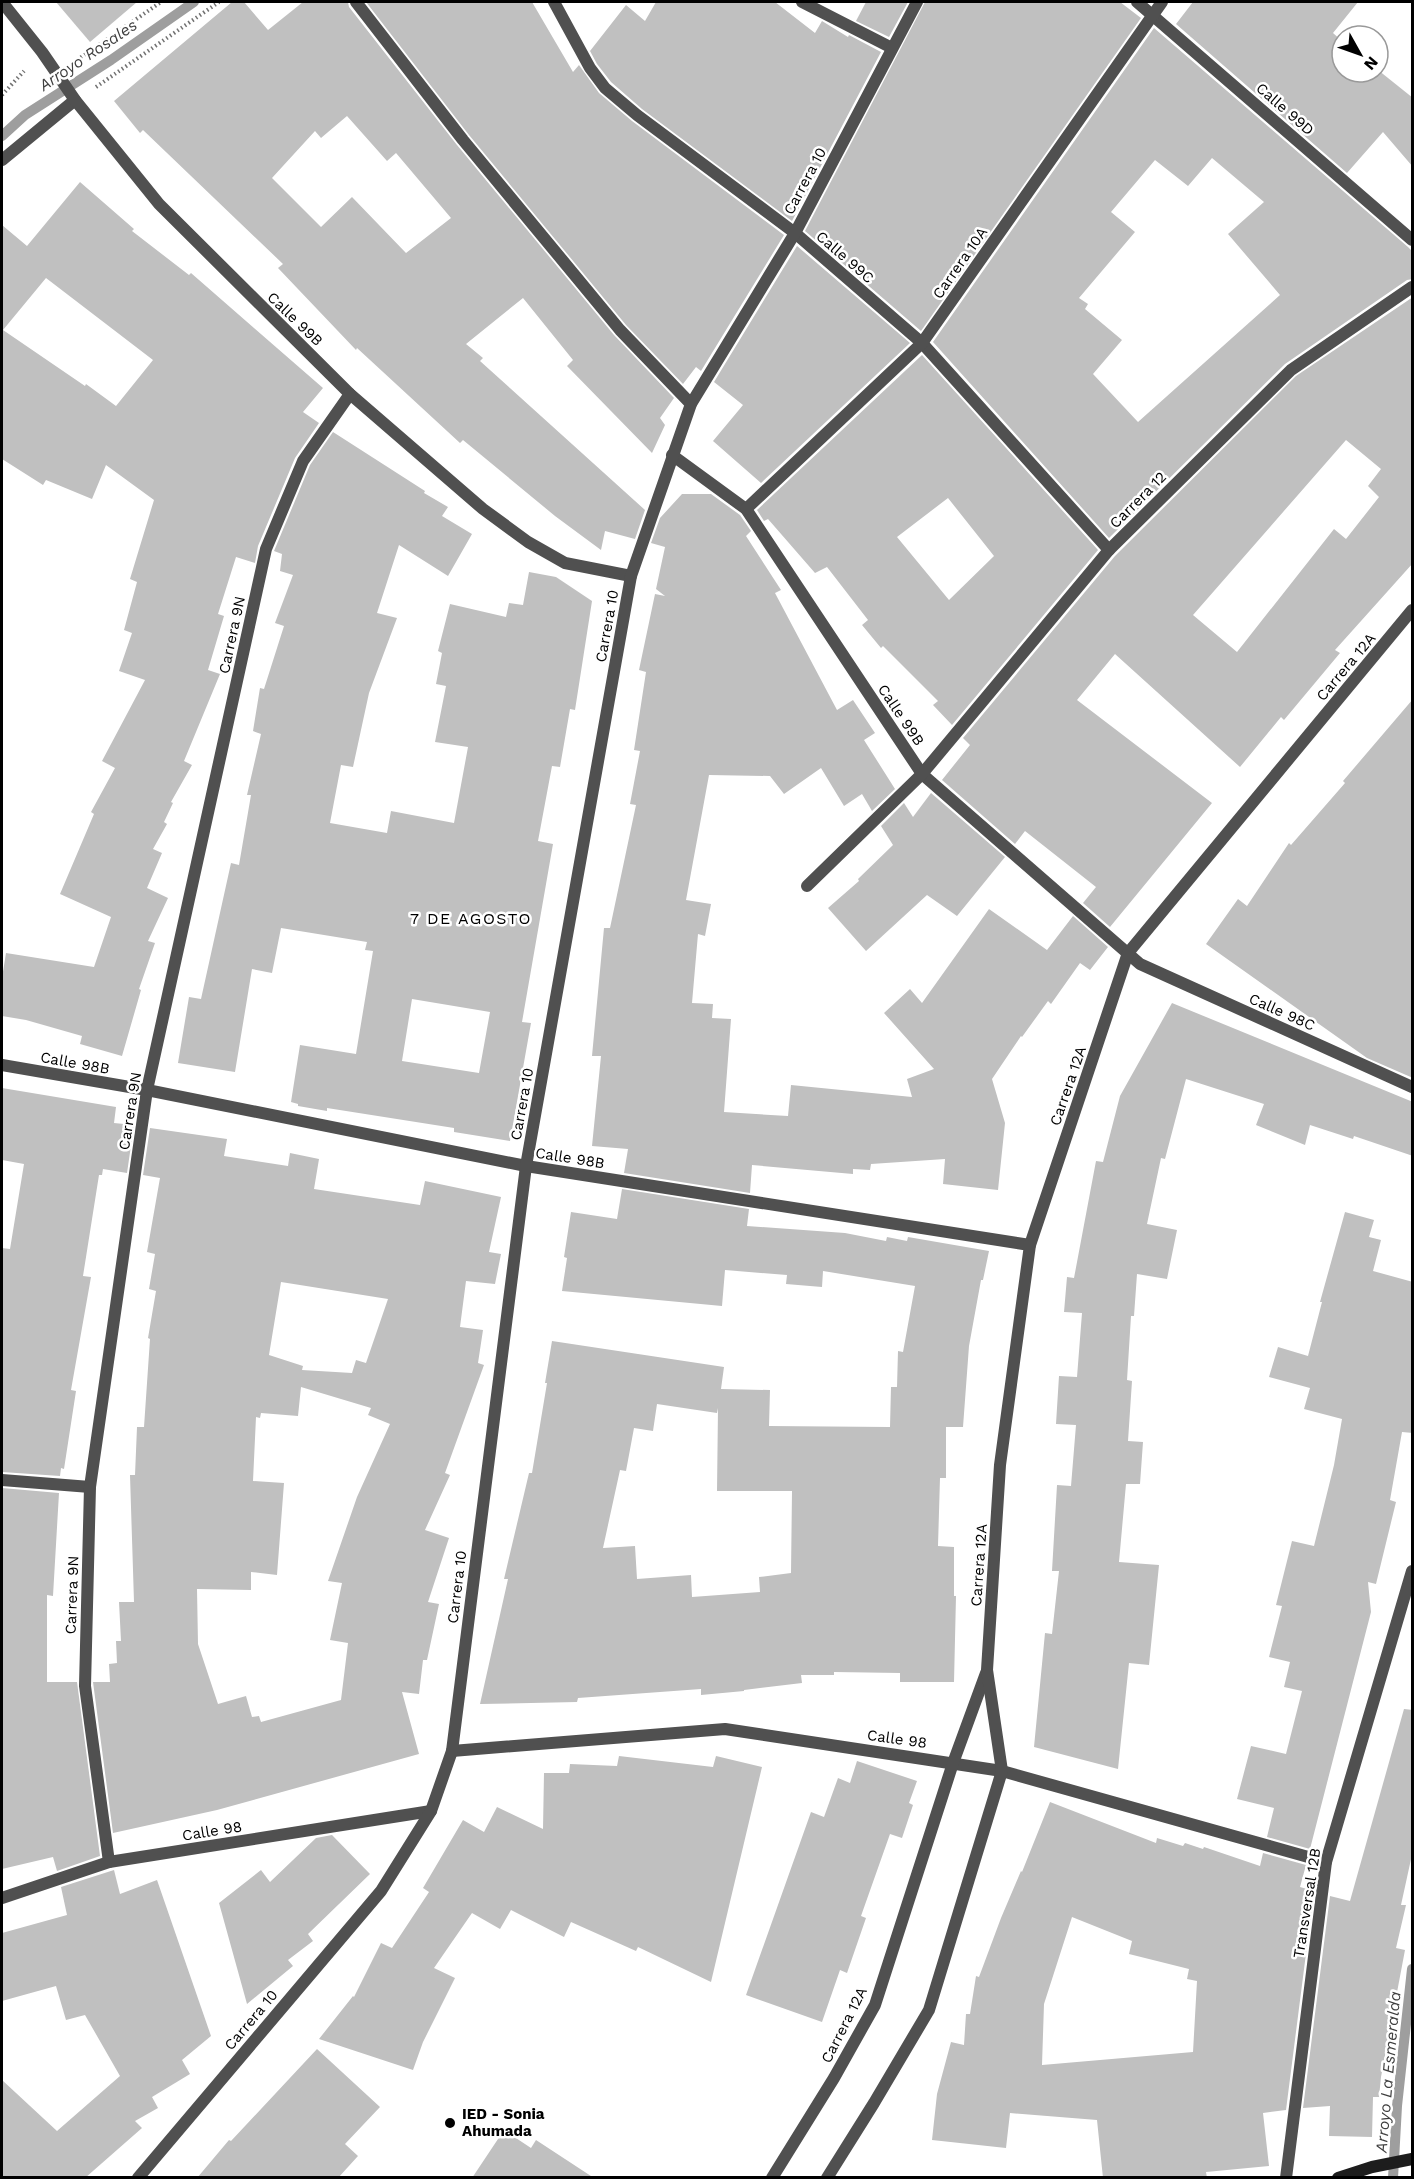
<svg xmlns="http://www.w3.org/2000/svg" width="1414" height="2179" font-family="'Work Sans',sans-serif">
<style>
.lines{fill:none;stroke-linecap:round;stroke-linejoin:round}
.stream{stroke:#9e9e9e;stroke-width:10}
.building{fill:#c0c0c0;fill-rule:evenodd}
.path{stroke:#727272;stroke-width:4;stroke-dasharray:1.5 3;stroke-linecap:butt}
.lane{stroke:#505050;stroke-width:12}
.street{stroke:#505050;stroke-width:12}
.secondary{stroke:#1d1d1d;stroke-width:12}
.poi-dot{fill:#000;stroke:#fff;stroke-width:2}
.labels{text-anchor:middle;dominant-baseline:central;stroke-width:5;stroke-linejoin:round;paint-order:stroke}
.street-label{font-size:15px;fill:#000;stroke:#fff}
.poi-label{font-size:15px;font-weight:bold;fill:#000;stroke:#fff;text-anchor:start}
.water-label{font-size:16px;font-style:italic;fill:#3f3f3f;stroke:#fff}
.neighbourhood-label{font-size:16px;letter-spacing:1.5px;fill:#000;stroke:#fff}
</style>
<rect width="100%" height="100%" fill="#fff"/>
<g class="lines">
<!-- stream -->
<g class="stream">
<polyline points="2,136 25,115 111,60 194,2"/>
<polyline points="1393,2178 1397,2106 1412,1969"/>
</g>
</g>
<!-- building -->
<g class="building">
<polygon points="56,2 137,2 90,42"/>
<path d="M232,2H244L268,30L303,2H348L349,7L457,145L614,335L674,398L660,418L665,425L652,453L567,366L573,360L523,298L466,344L483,358L480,361L645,510L635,539L605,531L601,550L555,516L463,440L460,443L357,348L356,350L278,268L283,264L143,130L140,133L114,101ZM347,116L387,161L396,153L451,218L406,253L352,197L321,227L272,178L315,131L321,138Z"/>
<polygon points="366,2 532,2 573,72 579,65 599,93 632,121 784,235 701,371 696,367 683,384 626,325 469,135"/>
<polygon points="656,2 775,2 815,33 822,21 848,37 849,35 881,52 792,221 642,109 611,82 597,64 590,51 626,5 645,21"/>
<polygon points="866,2 908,2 889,37 856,21"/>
<polygon points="925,2 1120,2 1141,18 921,331 805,231"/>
<polygon points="1193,2 1358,2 1333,33 1342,41 1342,72 1378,72 1378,70 1413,98 1413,167 1383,132 1347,173 1176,24"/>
<path d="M1154,28L1408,247L1413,252V279L1407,280L1285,364L1109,538L933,342ZM1212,158L1264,202L1228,234L1280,295L1138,422L1093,374L1122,340L1085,309L1088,304L1079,298L1135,232L1111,212L1155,160L1188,186Z"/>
<path d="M80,182L134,229L132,231L189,275L191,273L323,388L303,412L319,423L295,458L258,546L255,563L236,557L218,614L224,616L208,670L220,674L184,761L192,765L171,802L173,803L164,822L167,824L153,849L162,853L147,888L168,898L148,941L155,943L139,989L141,990L122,1056L80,1044L82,1036L26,1020L2,1016V978L6,953L94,967L111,917L60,894L94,814L91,812L115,768L102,761L145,680L119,671L132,633L124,630L137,582L130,579L154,500L106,465L92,499L46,480L43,485L2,459V225L27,246ZM46,278L153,360L116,406L86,384L85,386L3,330Z"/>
<polygon points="797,246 910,343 761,483 713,441 743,405 714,382"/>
<path d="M1413,297V563L1335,650L1340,653L1284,720L1281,717L1240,767L1115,654L1077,700L1212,803L1110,927L1083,903L1096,887L1025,831L1015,844L942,780L970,745L963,738L1115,556L1296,376ZM1346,440L1381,469L1368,486L1379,497L1346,539L1334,529L1237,652L1193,615Z"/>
<path d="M922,355L1098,550L952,725L933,705L938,701L883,646L881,648L862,625L868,620L827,567L815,573L768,519L764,521L757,510ZM948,498L994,556L949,600L897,537Z"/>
<path d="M333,432L425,491L424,493L448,507L442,516L472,534L448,576L399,545L377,613L397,618L369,693L353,767L341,765L330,823L387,833L391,811L454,823L468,747L435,742L446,686L436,684L442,653L438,651L450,604L506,617L509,603L523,605L529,572L556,577L592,601L575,710L570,709L560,767L552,766L538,841L553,844L522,1022L531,1023L510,1141L454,1132V1128L327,1108V1111L298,1106V1104L291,1102L300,1045L356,1054L373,951L365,950L367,942L281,928L272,973L252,969L235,1072L178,1063L189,997L201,999L231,863L239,865L251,795H247L261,734L253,731L260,688L264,689L284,626L275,623L293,575L280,571L282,554L274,551L310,465ZM412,999L490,1012L479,1073L402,1061Z"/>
<polygon points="682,494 711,494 740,515 751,531 746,536 781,590 775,593 837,710 853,700 875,733 864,740 895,789 872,811 862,794 844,806 821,768 784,794 770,776 709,775 686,900 711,904 705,936 698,934 692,1003 713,1004 712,1018 731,1019 724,1112 788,1116 791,1085 912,1097 907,1079 934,1069 884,1013 910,989 922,1003 989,909 1047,950 1073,916 1108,947 1090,970 1080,963 1051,1004 1048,1001 1022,1037 1021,1036 992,1079 1005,1123 998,1190 943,1184 945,1159 871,1164 870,1170 853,1169 853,1174 752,1165 750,1193 624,1173 628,1149 592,1146 601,1056 592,1056 604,928 610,928 636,805 630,804 640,751 634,750 646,672 639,670 655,594 665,596 656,589 665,547 651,543 660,518"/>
<polygon points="1413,699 1413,1078 1367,1058 1206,944 1238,899 1247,906 1289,843 1291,845 1345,783 1343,781"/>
<polygon points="931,793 1005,857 957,916 927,895 866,951 828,908 859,881 858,879 893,845 881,826 904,803 913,817"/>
<polygon points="1172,1003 1413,1102 1413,1156 1354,1136 1353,1139 1310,1125 1305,1145 1256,1125 1264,1104 1186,1079 1165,1159 1161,1158 1147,1224 1177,1230 1167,1279 1137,1274 1134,1316 1131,1316 1127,1380 1132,1381 1128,1441 1143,1442 1140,1484 1126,1484 1119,1562 1159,1565 1149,1665 1129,1663 1118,1769 1034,1747 1045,1633 1052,1634 1059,1571 1052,1571 1057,1485 1071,1486 1076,1425 1056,1424 1059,1376 1077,1377 1082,1313 1064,1312 1067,1277 1074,1278 1096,1161 1103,1162 1120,1096"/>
<polygon points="2,1088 116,1107 114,1123 134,1125 127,1173 103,1169 102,1175 99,1175 83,1276 91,1277 71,1390 76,1391 64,1469 61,1468 60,1476 2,1472 2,1248 10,1249 24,1164 2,1160"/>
<path d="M150,1128L227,1139L224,1156L288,1166L290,1153L319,1159L314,1189L420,1205L425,1181L501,1197L489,1252L501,1254L495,1284L466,1281L460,1327L483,1330L478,1363L484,1365L445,1473L450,1475L425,1530L449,1538L428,1602L439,1604L427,1660H423L419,1694L402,1692L419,1754L217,1810L113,1833L93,1682H110L109,1664L117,1663L116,1641H121L119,1602H134L130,1475H135L137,1427H144L150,1339L148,1338L156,1291L149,1289L155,1254L147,1252L160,1178L143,1175ZM281,1282L388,1299L366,1363L356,1360L352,1373L302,1370L303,1366L269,1355ZM301,1387L371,1408L368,1415L390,1424L357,1497L328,1581L342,1583L330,1640L348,1643L341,1700L261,1722L259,1716L252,1717L246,1696L218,1704L198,1644L197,1589L251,1590V1572L277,1575L284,1483L253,1481L256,1417L260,1418L261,1413L298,1416Z"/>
<path d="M622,1189L749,1209L747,1226L845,1233L886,1241L887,1237L907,1241L908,1237L989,1251L983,1280H981L969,1346L963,1427H946V1478H940L938,1546L954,1547V1596H956L954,1682H900V1673L834,1672V1675H801L802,1683L744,1690V1691L701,1695V1689L578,1698L577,1702L480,1704L508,1579H504L529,1473H532L547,1383H545L552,1341L724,1367L721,1389L770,1390L769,1426L890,1427L891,1387H897L898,1351L903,1352L915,1286L823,1271L822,1287L786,1284L787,1275L725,1270L722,1306L562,1291L567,1258L564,1257L571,1212L617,1219ZM657,1404L717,1413L718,1408L717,1491H792L791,1573L759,1577L760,1592L692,1597L691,1575L637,1579L635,1546L603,1548L620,1470L626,1471L634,1428L653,1431Z"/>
<polygon points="1345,1212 1374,1220 1369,1237 1381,1240 1373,1271 1413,1282 1413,1433 1402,1432 1390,1500 1396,1502 1376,1584 1368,1582 1371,1612 1310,1849 1267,1837 1274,1808 1237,1799 1251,1746 1286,1754 1302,1691 1284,1687 1290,1662 1269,1657 1282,1606 1276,1605 1292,1541 1314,1546 1334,1465 1342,1419 1304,1409 1310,1388 1269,1377 1278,1347 1308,1356 1322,1302 1320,1302"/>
<polygon points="2,1488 59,1493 53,1596 47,1595 47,1682 77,1682 100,1856 57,1871 53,1857 2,1869"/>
<polygon points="1404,1709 1413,1710 1413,1850 1401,1905 1406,1905 1396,1948 1405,1950 1381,2077 1379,2097 1373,2097 1372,2137 1329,2136 1330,2106 1303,2108 1330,1896 1350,1901"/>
<polygon points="619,1756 713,1767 716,1756 762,1767 711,1982 638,1947 636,1951 571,1922 564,1937 511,1910 500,1929 472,1913 434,1968 455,1978 423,2042 413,2070 319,2039 353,1996 354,1997 381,1943 392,1948 429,1892 423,1888 463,1820 484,1832 497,1807 543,1829 544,1773 569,1773 570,1764 617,1766"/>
<polygon points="857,1761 917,1781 909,1803 913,1805 902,1838 890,1834 861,1916 866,1918 847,1973 840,1970 822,2022 746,1995 811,1812 824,1817 838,1778 850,1783"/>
<path d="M1050,1802L1156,1843L1157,1838L1183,1846L1185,1843L1203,1849L1204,1847L1260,1866L1263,1853L1306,1865L1300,1887L1314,1891L1286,2110L1263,2113L1269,2166L1206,2172L1207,2178H1103L1097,2120L1010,2113L1006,2148L932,2140L937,2094L951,2042L964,2045L966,2014H970L976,1976L979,1977L1001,1918L1021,1871L1022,1872ZM1072,1917L1132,1941L1129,1954L1189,1969L1187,1979L1197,1981L1193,2052L1042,2065L1044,2004Z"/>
<polygon points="332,1835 370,1874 308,1934 313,1941 288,1960 293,1966 247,2004 219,1903 261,1870 270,1882 316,1838"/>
<polygon points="114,1870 120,1894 157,1880 211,2036 182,2060 190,2074 152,2097 158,2108 135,2121 142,2128 85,2178 2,2178 2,2080 57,2131 120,2076 85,2015 66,2020 56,1986 2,2001 2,1933 67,1915 61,1887"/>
<polygon points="317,2049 380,2107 345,2144 358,2156 338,2178 197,2178 229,2140 231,2141"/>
<polygon points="504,2130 531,2148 536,2140 594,2178 472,2178"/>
</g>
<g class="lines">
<!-- path -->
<g class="path">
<polyline points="77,60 161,2"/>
<polyline points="96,87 219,2"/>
<polyline points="2,95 24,71"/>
</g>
<!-- lane -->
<g class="lane">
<polyline points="356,2 463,140 620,330 691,404"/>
<polyline points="554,2 590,68 605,88 637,115 795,233 922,343 1109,550"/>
<polyline points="802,2 892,48"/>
<polyline points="2,160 75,100"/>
<polyline points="2,1480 90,1487"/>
</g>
<!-- street -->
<g class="street">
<polyline points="2,2 42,52 75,100 159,204 350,394 483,509 528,542 565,563 631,576"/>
<polyline points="1137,2 1412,240"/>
<polyline points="672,455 746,509 922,774 1140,964 1412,1087"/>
<polyline points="746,509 922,343 1162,2"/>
<polyline points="807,886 922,774 1109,550 1291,370 1412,287"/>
<polyline points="2,1065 147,1090 526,1166 1030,1245"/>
<polyline points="452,1751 725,1729 1002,1771 1326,1862"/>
<polyline points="109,1862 85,1686 90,1487 147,1090 266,549 303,461 350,394"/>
<polyline points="2,1898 109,1862 431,1811"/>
<polyline points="138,2178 381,1891 431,1811 452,1751 526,1166 631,576 691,404 795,233 917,2"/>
<polyline points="772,2178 834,2078 875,2005 953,1763 986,1673"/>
<polyline points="827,2178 874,2103 929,2010 1002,1771 987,1670 1000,1465 1030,1245 1128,953 1412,610"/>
<polyline points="1286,2178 1326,1862 1412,1571"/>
</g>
<!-- secondary -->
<polyline class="secondary" points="1338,2178 1372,2167 1412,2159"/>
</g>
<!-- markers -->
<circle class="poi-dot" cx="450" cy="2123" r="6"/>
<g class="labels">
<!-- street labels -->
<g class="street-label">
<text transform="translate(1285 109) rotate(41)">Calle 99D</text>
<text transform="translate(805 181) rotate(-62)">Carrera 10</text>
<text transform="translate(845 257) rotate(41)">Calle 99C</text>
<text transform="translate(960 263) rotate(-55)">Carrera 10A</text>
<text transform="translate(295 319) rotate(44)">Calle 99B</text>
<text transform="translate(1138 500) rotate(-45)">Carrera 12</text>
<text transform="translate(607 626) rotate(-80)">Carrera 10</text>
<text transform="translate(232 635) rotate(-78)">Carrera 9N</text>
<text transform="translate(1346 667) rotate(-50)">Carrera 12A</text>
<text transform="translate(901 715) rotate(56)">Calle 99B</text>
<text transform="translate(1282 1012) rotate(24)">Calle 98C</text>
<text transform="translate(75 1063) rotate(10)">Calle 98B</text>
<text transform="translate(1068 1086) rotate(-71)">Carrera 12A</text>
<text transform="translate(522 1104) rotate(-80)">Carrera 10</text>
<text transform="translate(130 1111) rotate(-81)">Carrera 9N</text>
<text transform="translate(570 1158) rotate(9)">Calle 98B</text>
<text transform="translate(979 1565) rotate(-86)">Carrera 12A</text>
<text transform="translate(457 1587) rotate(-83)">Carrera 10</text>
<text transform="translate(72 1595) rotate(-88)">Carrera 9N</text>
<text transform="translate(897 1739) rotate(8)">Calle 98</text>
<text transform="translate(212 1831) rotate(-9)">Calle 98</text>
<text transform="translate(1307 1903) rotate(-81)">Transversal 12B</text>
<text transform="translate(251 2020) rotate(-50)">Carrera 10</text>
<text transform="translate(844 2025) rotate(-63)">Carrera 12A</text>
</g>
<!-- poi labels -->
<g class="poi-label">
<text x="462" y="2114">IED - Sonia<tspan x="462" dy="17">Ahumada</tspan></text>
</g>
<!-- water labels -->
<g class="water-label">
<text transform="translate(88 55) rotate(-34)">Arroyo Rosales</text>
<text transform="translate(1388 2072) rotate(-85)">Arroyo La Esmeralda</text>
</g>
<!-- neighbourhood labels -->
<g class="neighbourhood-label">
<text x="471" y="918">7 DE AGOSTO</text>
</g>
</g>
<!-- border -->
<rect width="1414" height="2179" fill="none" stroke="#000000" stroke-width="6"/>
<!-- north arrow -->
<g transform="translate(1360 54) rotate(130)"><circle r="28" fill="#ffffff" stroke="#999999" stroke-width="1.5"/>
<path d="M0-4.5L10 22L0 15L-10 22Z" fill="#000000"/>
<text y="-9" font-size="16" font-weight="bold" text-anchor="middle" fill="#000000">N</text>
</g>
</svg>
